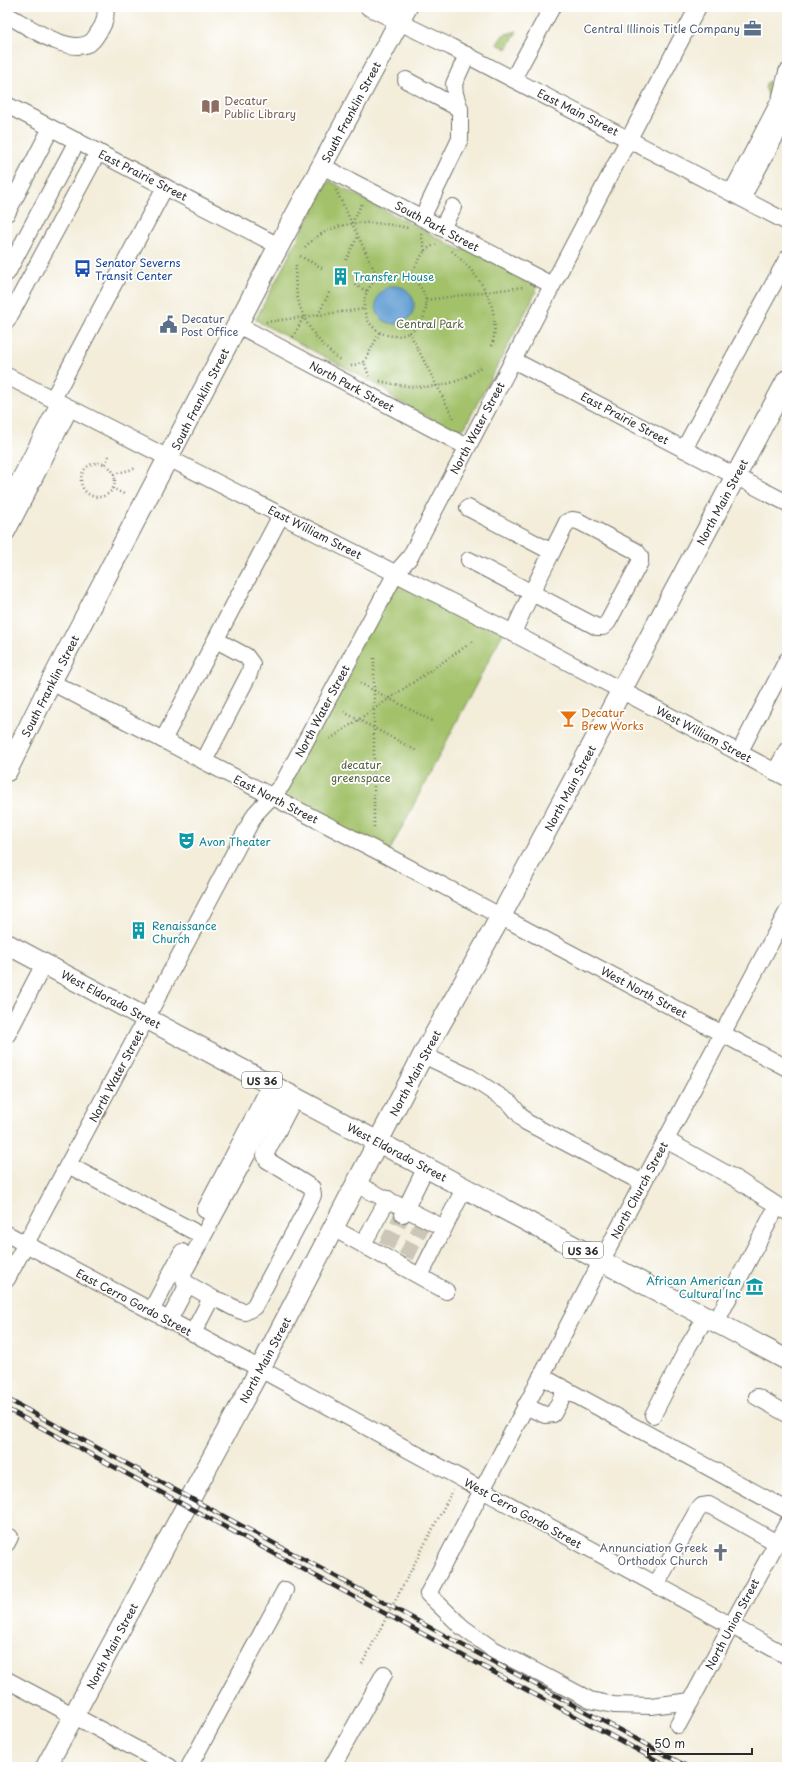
<svg xmlns="http://www.w3.org/2000/svg" width="794" height="1774" font-family="'Playpen Sans',sans-serif">
<style>
.green{fill:#a2c169;stroke:#66764a}
.water{fill:#639fd3;stroke:#47657f}
.lines{fill:none;stroke-linecap:round;stroke-linejoin:round}
.minor-tunnel{stroke:#cbc6b7;stroke-width:16;stroke-dasharray:16 8;stroke-linecap:butt}
.minor-casing{stroke:#716f68;stroke-width:18}
.major-casing{stroke:#716f68;stroke-width:22}
.path{stroke:#716f68;stroke-width:2.5;stroke-dasharray:1 3;stroke-linecap:butt}
.minor{stroke:#fff;stroke-width:16}
.major{stroke:#fff;stroke-width:20}
.rail-casing{stroke:#2b2b2b;stroke-width:4.5}
.rail{stroke:#fff;stroke-width:3;stroke-dasharray:9;stroke-linecap:butt}
.labels{text-anchor:middle;dominant-baseline:central;stroke-width:3.5;stroke-linejoin:round;paint-order:stroke}
.shield{fill:#fff;stroke:#6b6b6b;stroke-width:1}
.shield-label{font-size:10px;font-weight:bold;fill:#2b2b2b}
.service-label{font-size:11px;fill:#4e5e75;stroke:#fff;text-anchor:end}
.education-label{font-size:11px;fill:#785e54;stroke:#fff;text-anchor:start}
.street-label{font-size:11px;fill:#2b2b2b;stroke:#fff}
.transit-label{font-size:11px;fill:#164399;stroke:#fff;text-anchor:start}
.culture-label{font-size:11px;fill:#0d838f;stroke:#fff;text-anchor:start}
.park-label{font-size:11px;fill:#556041;stroke:#fff}
.food-label{font-size:11px;fill:#c56008;stroke:#fff;text-anchor:start}
.worship-label{font-size:11px;fill:#5b616d;stroke:#fff;text-anchor:end}
</style>
<rect width="100%" height="100%" fill="#fff"/>
<filter id="ink" filterUnits="userSpaceOnUse"><feTurbulence type="fractalNoise" baseFrequency=".025" numOctaves="2"/><feDisplacementMap in="SourceGraphic" scale="8" xChannelSelector="R" yChannelSelector="G"/><feConvolveMatrix kernelMatrix="1 2 1 2 8 2 1 2 1" color-interpolation-filters="sRGB"/></filter>
<filter id="wash" filterUnits="userSpaceOnUse"><feTurbulence type="fractalNoise" baseFrequency=".012" numOctaves="4" result="noise"/><feDisplacementMap in="SourceGraphic" scale="16" xChannelSelector="R" yChannelSelector="G"/><feGaussianBlur stdDeviation="0.9" result="paint"/><feColorMatrix in="noise" values="0 0 0 0 0 0 0 0 0 0 0 0 0 0 0 0 0 1.4 0 .05"/><feComposite in="paint" operator="in"/></filter>
<g filter="url(#wash)">
<rect width="100%" height="100%" fill="#f3edda"/>
<!-- green -->
<g class="green">
<polygon points="517,31 507,49 497,44 503,35"/>
<polygon points="769,81 773,83 776,95 772,106 765,87 767,82"/>
<path d="M330,181L461,250L471,248L536,285V292L465,427C460,431 456,431 450,429L391,397L387,390L259,322L256,319L327,183Z"/>
<polygon points="396,573 505,629 387,856 271,796"/>
</g>
<!-- water -->
<circle class="water" cx="395" cy="305" r="19"/>
</g>
<g filter="url(#ink)">
<g class="lines">
<!-- minor-tunnel -->
<g class="minor-tunnel">
<polyline points="386,1246 403,1214"/>
<polyline points="406,1257 422,1225"/>
</g>
<defs>
<g id="minor">
<polyline points="368,7 451,47 787,222"/>
<path d="M7,15C26,25 70,57 91,42C94,40 96,36 98,33C104,25 107,16 105,7"/>
<polyline points="513,79 552,7"/>
<polyline points="406,80 460,109"/>
<polyline points="7,105 279,246"/>
<polyline points="322,166 552,285"/>
<polyline points="732,192 780,100 787,72"/>
<polyline points="742,198 787,115"/>
<polyline points="7,213 51,128"/>
<polyline points="422,218 460,139 460,109 455,94 454,84 467,55"/>
<polyline points="442,228 453,207"/>
<polyline points="7,273 77,141"/>
<polyline points="7,321 98,152"/>
<polyline points="238,325 467,447"/>
<polyline points="513,360 787,503"/>
<polyline points="7,376 505,629 787,778"/>
<polyline points="53,399 165,187"/>
<polyline points="684,449 787,259"/>
<polyline points="7,504 59,403"/>
<polyline points="468,508 552,552"/>
<polyline points="7,532 70,408"/>
<path d="M469,560L597,627H603L608,622L640,562V556L636,551L578,521L572,520L567,522C549,559 529,595 513,633"/>
<polyline points="51,682 387,856 787,1068"/>
<polyline points="163,740 281,515"/>
<polyline points="739,753 787,660"/>
<polyline points="204,761 249,674 252,664 246,656 216,640"/>
<polyline points="775,772 787,750"/>
<polyline points="7,1035 44,964"/>
<polyline points="423,1055 470,1077 510,1103 526,1122 643,1183"/>
<polyline points="666,1140 736,1179 787,1212"/>
<polyline points="68,1165 193,1231"/>
<polyline points="356,1184 444,1228 465,1187"/>
<polyline points="205,1210 271,1084"/>
<polyline points="403,1214 426,1167"/>
<polyline points="333,1228 446,1291"/>
<polyline points="7,1234 240,1358 787,1656"/>
<polyline points="363,1244 388,1199"/>
<polyline points="420,1276 444,1228"/>
<polyline points="7,1279 255,814 282,785 396,573 410,557 698,7"/>
<polyline points="186,1283 214,1299"/>
<polyline points="151,1311 182,1252"/>
<polyline points="169,1320 186,1288 183,1274 185,1270 282,1090"/>
<polyline points="716,1322 777,1206"/>
<path d="M193,1333L209,1302L214,1299C225,1301 234,1310 245,1312L254,1307L310,1202L313,1195L312,1188L267,1160L265,1155L295,1097"/>
<polyline points="541,1376 787,1510"/>
<polyline points="757,1397 787,1414"/>
<polyline points="525,1406 545,1415 553,1414 566,1390"/>
<polyline points="653,1415 689,1345 706,1317"/>
<polyline points="7,1536 10,1537 7,1543"/>
<polyline points="656,1585 697,1511 702,1506 709,1505 777,1543"/>
<polyline points="7,1680 170,1767"/>
<polyline points="691,1701 651,1706 614,1705 590,1700 491,1648 462,1627 428,1594 602,1260 787,912"/>
<polyline points="678,1725 731,1626 787,1524"/>
<polyline points="189,1767 285,1590"/>
<polyline points="332,1767 384,1674"/>
</g>
<g id="major">
<polyline points="7,771 51,682 268,266 407,7"/>
<polyline points="7,944 787,1360"/>
<polyline points="46,1767 260,1369 423,1055 501,916 787,380"/>
</g>
</defs>
<!-- minor casing -->
<use href="#minor" class="minor-casing"/>
<!-- major casing -->
<use href="#major" class="major-casing"/>
<!-- path -->
<g class="path">
<polyline points="336,190 378,278"/>
<polyline points="352,223 362,203"/>
<polyline points="421,234 425,250 438,243"/>
<path d="M305,247C333,218 371,220 408,228"/>
<path d="M452,251C481,277 502,306 492,346"/>
<polyline points="300,256 324,269"/>
<polyline points="346,260 358,236"/>
<path d="M296,265C292,306 309,336 341,361"/>
<circle cx="395" cy="305" r="31"/>
<polyline points="409,277 425,250"/>
<polyline points="355,285 367,291"/>
<polyline points="426,300 523,287"/>
<polyline points="318,315 330,291"/>
<polyline points="266,322 364,309"/>
<polyline points="409,332 454,419"/>
<polyline points="293,337 303,318"/>
<polyline points="364,362 380,332"/>
<polyline points="351,366 364,362 369,376"/>
<path d="M380,381C415,390 453,391 482,366"/>
<circle cx="98" cy="480" r="17"/>
<polyline points="105,464 110,454"/>
<polyline points="114,474 137,468"/>
<polyline points="112,488 124,494"/>
<polyline points="374,658 374,828"/>
<polyline points="360,683 432,721"/>
<polyline points="344,712 417,751"/>
<polyline points="330,739 475,640"/>
<polyline points="362,1664 453,1490"/>
</g>
<!-- minor -->
<use href="#minor" class="minor"/>
<!-- major -->
<use href="#major" class="major"/>
<defs>
<g id="rail">
<polyline points="7,1399 688,1767"/>
<polyline points="7,1409 669,1767"/>
</g>
</defs>
<!-- rail casing -->
<use href="#rail" class="rail-casing"/>
<!-- rail -->
<use href="#rail" class="rail"/>
</g>
</g>
<!-- icons -->
<defs>
<symbol id="office-bare" viewBox="-9 -9 18 18"><path d="M-6-3h4V-5.5h4V-3h4V5H-6ZM-1-4.5V-3h2v-1.5ZM-6 0V1H6V0Z" fill="#5c6f8a" stroke="#fff" stroke-width="2.5" paint-order="stroke"/></symbol>
<symbol id="library-bare" viewBox="-9 -9 18 18"><path d="M-6-4Q-3-5.5-.7-3.5V5Q-3 3-6 4ZM6-4Q3-5.5 .7-3.5V5Q3 3 6 4Z" fill="#8d6e63" stroke="#fff" stroke-width="2.5" paint-order="stroke"/></symbol>
<symbol id="bus-bare" viewBox="-9 -9 18 18"><path d="M-5-6H5V4H4V6H2V4H-2V6H-4V4H-5ZM-3.5-4V0h7V-4ZM-3.5 1.2v1.5H-2V1.2ZM2 1.2v1.5H3.5V1.2Z" fill="#1a4fb4" stroke="#fff" stroke-width="2.5" paint-order="stroke"/></symbol>
<symbol id="building-bare" viewBox="-9 -9 18 18"><path d="M-4-6H4V6H1V3H-1V6H-4ZM-2.5-4.3h1.7v1.8h-1.7ZM.8-4.3h1.7v1.8H.8ZM-2.5-1h1.7V.8h-1.7ZM.8-1h1.7V.8H.8Z" fill="#0f9aa8" stroke="#fff" stroke-width="2.5" paint-order="stroke"/></symbol>
<symbol id="civic-bare" viewBox="-9 -9 18 18"><path d="M-.6-6.5H3V-4.5H.6V-3L4-1V1h2V6H-6V1h2V-1L-.6-3ZM-1.2 2.5V6h2.4V2.5Z" fill="#5c6f8a" stroke="#fff" stroke-width="2.5" paint-order="stroke"/></symbol>
<symbol id="bar-bare" viewBox="-9 -9 18 18"><path d="M-6-5H6L.8 .8V4.5H3.5V6h-7V4.5H-.8V.8Z" fill="#e8710a" stroke="#fff" stroke-width="2.5" paint-order="stroke"/></symbol>
<symbol id="theatre-bare" viewBox="-9 -9 18 18"><path d="M-5-5.5Q0-4 5-5.5V0Q5 5 0 6Q-5 5-5 0ZM-3.3-2.5H-1v1.5H-3.3ZM1-2.5H3.3v1.5H1ZM-2.8 1Q0 5.5 2.8 1Z" fill="#0f9aa8" stroke="#fff" stroke-width="2.5" paint-order="stroke"/></symbol>
<symbol id="museum-bare" viewBox="-9 -9 18 18"><path d="M0-6L6-3V-2H-6V-3ZM-5-1h2V3h-2ZM-1-1h2V3h-2ZM3-1h2V3H3ZM-6 4H6V6H-6Z" fill="#0f9aa8" stroke="#fff" stroke-width="2.5" paint-order="stroke"/></symbol>
<symbol id="church-bare" viewBox="-9 -9 18 18"><path d="M-1.2-6h2.4v3.5h3.3v2.4h-3.3V6h-2.4V-.1h-3.3v-2.4h3.3Z" fill="#6b7280" stroke="#fff" stroke-width="2.5" paint-order="stroke"/></symbol>
</defs>
<g fill-rule="evenodd">
<use href="#office-bare" x="740" y="16" width="25" height="25"/>
<use href="#library-bare" x="198" y="94" width="25" height="25"/>
<use href="#bus-bare" x="70" y="256" width="25" height="25"/>
<use href="#building-bare" x="328" y="264" width="25" height="25"/>
<use href="#civic-bare" x="156" y="312" width="25" height="25"/>
<use href="#bar-bare" x="556" y="706" width="25" height="25"/>
<use href="#theatre-bare" x="174" y="828" width="25" height="25"/>
<use href="#building-bare" x="126" y="918" width="25" height="25"/>
<use href="#museum-bare" x="742" y="1274" width="25" height="25"/>
<use href="#church-bare" x="708" y="1540" width="25" height="25"/>
</g>
<g class="labels">
<!-- shield labels -->
<g class="shield">
<rect x="242" y="1072" width="40" height="16" rx="3"/>
<rect x="563" y="1242" width="40" height="16" rx="3"/>
</g>
<g class="shield-label">
<text x="262" y="1080">US 36</text>
<text x="583" y="1250">US 36</text>
</g>
<!-- service labels -->
<g class="service-label">
<text x="740" y="28">Central Illinois Title Company</text>
<text x="181" y="318" text-anchor="start">Decatur<tspan x="181" dy="13">Post Office</tspan></text>
</g>
<!-- education labels -->
<g class="education-label">
<text x="224" y="100">Decatur<tspan x="224" dy="13">Public Library</tspan></text>
</g>
<!-- street labels -->
<g class="street-label">
<text transform="translate(351 112) rotate(-62)">South Franklin Street</text>
<text transform="translate(578 112) rotate(27)">East Main Street</text>
<text transform="translate(143 175) rotate(27)">East Prairie Street</text>
<text transform="translate(437 226) rotate(28)">South Park Street</text>
<text transform="translate(352 386) rotate(28)">North Park Street</text>
<text transform="translate(200 399) rotate(-63)">South Franklin Street</text>
<text transform="translate(625 418) rotate(28)">East Prairie Street</text>
<text transform="translate(477 428) rotate(-62)">North Water Street</text>
<text transform="translate(722 502) rotate(-62)">North Main Street</text>
<text transform="translate(315 532) rotate(27)">East William Street</text>
<text transform="translate(50 686) rotate(-63)">South Franklin Street</text>
<text transform="translate(322 711) rotate(-62)">North Water Street</text>
<text transform="translate(704 734) rotate(28)">West William Street</text>
<text transform="translate(570 788) rotate(-62)">North Main Street</text>
<text transform="translate(276 799) rotate(27)">East North Street</text>
<text transform="translate(644 992) rotate(28)">West North Street</text>
<text transform="translate(111 999) rotate(28)">West Eldorado Street</text>
<text transform="translate(415 1073) rotate(-62)">North Main Street</text>
<text transform="translate(116 1076) rotate(-62)">North Water Street</text>
<text transform="translate(397 1152) rotate(28)">West Eldorado Street</text>
<text transform="translate(639 1190) rotate(-62)">North Church Street</text>
<text transform="translate(134 1302) rotate(28)">East Cerro Gordo Street</text>
<text transform="translate(265 1360) rotate(-62)">North Main Street</text>
<text transform="translate(523 1513) rotate(29)">West Cerro Gordo Street</text>
<text transform="translate(732 1624) rotate(-62)">North Union Street</text>
<text transform="translate(112 1646) rotate(-62)">North Main Street</text>
</g>
<!-- transit labels -->
<g class="transit-label">
<text x="95" y="262">Senator Severns<tspan x="95" dy="13">Transit Center</tspan></text>
</g>
<!-- culture labels -->
<g class="culture-label">
<text x="353" y="276">Transfer House</text>
<text x="199" y="841">Avon Theater</text>
<text x="152" y="925">Renaissance<tspan x="152" dy="13">Church</tspan></text>
<text x="741" y="1280" text-anchor="end">African American<tspan x="741" dy="13">Cultural Inc</tspan></text>
</g>
<!-- park labels -->
<g class="park-label">
<text x="430" y="323">Central Park</text>
<text x="361" y="764">decatur<tspan x="361" dy="13">greenspace</tspan></text>
</g>
<!-- food labels -->
<g class="food-label">
<text x="581" y="712">Decatur<tspan x="581" dy="13">Brew Works</tspan></text>
</g>
<!-- worship labels -->
<g class="worship-label">
<text x="708" y="1547">Annunciation Greek<tspan x="708" dy="13">Orthodox Church</tspan></text>
</g>
</g>
<!-- margin -->
<rect width="794" height="1774" fill="none" stroke="#fff" stroke-width="24"/>
<!-- scale -->
<path d="M648 1748v6h104v-6" fill="none" stroke="#2b2b2b" stroke-width="2"/>
<text x="654" y="1748" font-size="12" fill="#2b2b2b" stroke="#ffffff" stroke-width="3" paint-order="stroke">50 m</text>
</svg>
